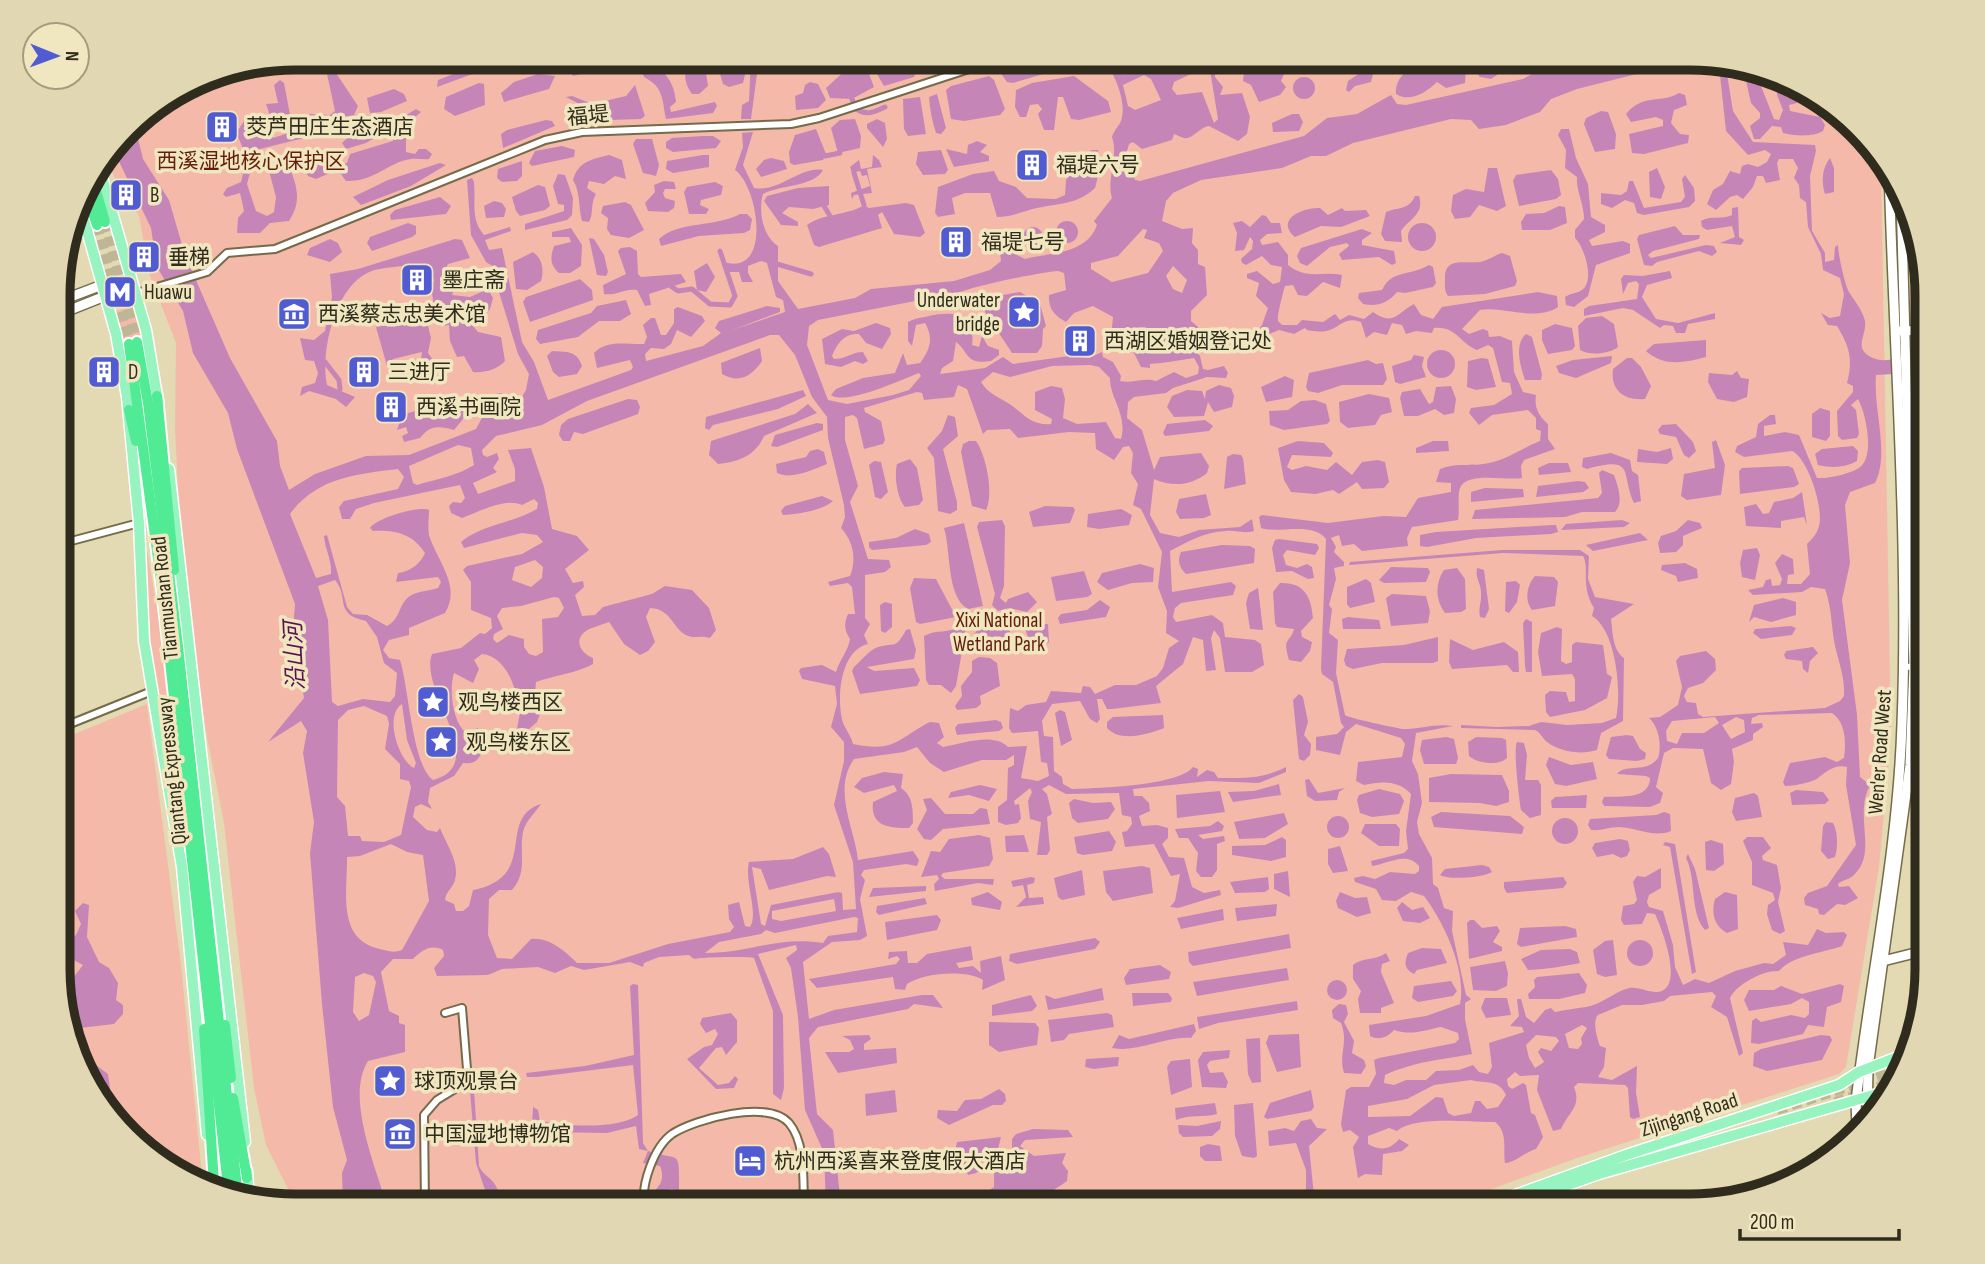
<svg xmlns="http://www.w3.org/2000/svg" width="1985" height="1264" font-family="'Sofia Sans Condensed','Noto Sans SC',sans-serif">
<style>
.green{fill:#f5b9a9}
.water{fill:#c586b7;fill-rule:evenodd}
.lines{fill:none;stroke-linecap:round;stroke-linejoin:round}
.canal{stroke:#c586b7;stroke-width:5}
.highway-tunnel{stroke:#bfb695;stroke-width:10;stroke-dasharray:10 5;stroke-linecap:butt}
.street-casing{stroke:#746b49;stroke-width:10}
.secondary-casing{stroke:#746b49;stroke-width:12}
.primary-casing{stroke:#fff;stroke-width:13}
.highway-casing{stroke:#fff;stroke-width:14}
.street{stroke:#fff;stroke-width:6}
.secondary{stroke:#fff;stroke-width:9}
.primary{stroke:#97f3bf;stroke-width:10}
.highway{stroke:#52eb95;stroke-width:10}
.labels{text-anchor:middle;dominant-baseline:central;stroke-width:7;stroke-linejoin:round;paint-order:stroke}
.street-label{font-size:21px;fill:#302c1d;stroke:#f0e6bf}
.poi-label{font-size:21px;fill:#302c1d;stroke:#f0e6bf;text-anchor:start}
.park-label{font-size:21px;fill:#641e0d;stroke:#f0e6bf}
.water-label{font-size:23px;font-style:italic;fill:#5b1050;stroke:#f0e6bf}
.rim{fill:none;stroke:#302c1d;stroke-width:9}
</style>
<rect width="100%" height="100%" fill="#e3d9b3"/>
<!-- green -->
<g class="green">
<polygon points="295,58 1691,58 1752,66 1822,97 1881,163 1891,739 1879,867 1846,1067 1839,1074 1577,1158 1445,1206 289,1205 289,1191 266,1145 254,1088 224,823 207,737 182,565 175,429 176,343 150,276 139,216 119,186 106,159 138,117 204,76"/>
<polygon points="135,306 142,340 122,344 115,311"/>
<path d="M146,545L164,648L177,786H175C157,703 146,631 143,546Z"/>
<polygon points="147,704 181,965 203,1186 163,1167 97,1101 60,1000 60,740"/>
</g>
<!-- water -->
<g class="water">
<path d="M593,58H627C610,62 587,74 573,76L569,71L571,65Z"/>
<polygon points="743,58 746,70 743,83 729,87 723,84 718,67 722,62"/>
<polygon points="751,58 757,58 759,61 766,59 757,74 751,119 741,119 742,105 749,101"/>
<polygon points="875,58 908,58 916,72 914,77 884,86 873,67"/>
<polygon points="1031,58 1090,58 1091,59 1086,66 1064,68 1013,83 1007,82 1002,75 1003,69"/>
<path d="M1103,58H1109L1123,75L1131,69L1137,58H1192L1193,73L1174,82L1172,89L1177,95L1202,92L1214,123L1218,119L1208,58H1215V77L1223,87L1220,95L1242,93L1250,117L1247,134L1238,141L1209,126C1200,127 1192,140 1184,138C1180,137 1177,135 1174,134L1172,140L1142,149L1133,142L1129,144L1125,158L1129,159L1135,180L1140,181L1304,136L1327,118L1357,114L1391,95L1397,104L1406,105L1523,79L1539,70V58H1580L1569,61L1573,67L1593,64L1601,58H1691L1697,59L1577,89L1551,99L1540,112L1506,125L1479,129L1471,120L1451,119L1353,143L1326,156H1311L1282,168L1201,180L1173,193L1166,201L1162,221L1182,229L1193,228L1192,243L1198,250V264L1205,267L1207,295L1191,311V321L1198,327L1194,349L1200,356L1203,369L1208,370L1224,366L1228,373L1226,378L1207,377L1173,388L1166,393L1134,397L1128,402L1127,418L1142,430L1154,470L1160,457L1201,453L1209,466L1207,473C1191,486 1172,487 1154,479L1150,515L1160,533L1179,537L1199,530L1240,527L1252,519L1254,531C1243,534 1236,530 1226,531C1203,532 1190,541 1170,551L1172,592L1231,582L1236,586L1233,595L1181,603L1175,608L1173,617L1176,622L1212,615L1223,623L1225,637L1255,640L1261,644L1264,665L1252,672H1225L1220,638L1214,630L1211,638L1216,670L1206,671L1203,640L1193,637L1183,664L1156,686L1161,703L1112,709H1107L1102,699H1097L1100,719L1097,723L1090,719L1080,701L1052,704L1042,721L1044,736L1053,737L1054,771L1062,777L1063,784L1072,789C1099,788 1178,786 1193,767L1198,769L1197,777L1207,770L1214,772L1218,778C1244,778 1263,779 1286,767V772L1259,783L1209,781L1133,789L1134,796H1142L1149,803L1150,811L1139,816L1142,826L1157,825L1168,828V838L1162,844L1169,857L1184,858L1192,887L1204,893L1220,890L1221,895L1178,908L1170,907L1175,901L1180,874L1171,876L1154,844L1125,847L1122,832L1127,831L1132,824L1131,817L1122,815L1119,793L1066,794L1049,785L1042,789L1047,794L1052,814L1047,817L1050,850L1047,855H1037L1041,822L1030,819L1028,801L1032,792L1030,788L1014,801L1015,805L1019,804L1021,818L1018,823L1006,825L998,822V807L1007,800L1008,768L1014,765V755L1006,760H982L944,772L930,763L917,747L904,752L854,759C832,790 855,829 858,860L913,851L919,860L917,866L906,864L864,870L861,875L865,880L860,899L867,936L860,940L832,942L803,962L809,1019L834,1010L922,995H933L943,1008L914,1004L908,1009L818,1027L809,1038L817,1114L833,1130L841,1206H826L824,1153L805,1110L798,1017L791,968L786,958L797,950L796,945L758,954L783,1015L784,1088L781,1100L773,1094V1011L754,958C749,956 699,957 694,959L689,955L659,957L644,963L643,967L630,962L584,970L571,966L555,973L538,967L502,969L488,975L437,976L434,968L444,956L443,950C431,944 422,950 413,959H393L381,972L389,1011L399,1016V1023L405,1025V1052L368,1061C345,1097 376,1167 387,1206H343L342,1173L347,1160L333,1107L322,1004L310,853L314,822L303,753L307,731L301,721L268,742L304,698L293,630L295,604L237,449L228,413L193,353L183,311L157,267L151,228L113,149L134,122L143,159L169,200L185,255L230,358L277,441L280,466L289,490L315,474L366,456L409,455L476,429L484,414L480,401L481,396L502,393L512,407H516L526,390L529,374L518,354L498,289L497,269L486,262L471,235L467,180L472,178L474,182C476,202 470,219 484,235L510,227L511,231L485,240L489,250L502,248L522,342L534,362L548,400L631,370L633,367L630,360L597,368L594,353C607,339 628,345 644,344L647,337L643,325L651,318H655L661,335H666L674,323V309L678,307L702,316L705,321L691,337L677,330L671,344L664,349L651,348L645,354L646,361L703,346L721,333L715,328L719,321L767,306L780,308V312L732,330L785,312L783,300L776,297L767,263L761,261L748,266V273L753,282H742L739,272H729L723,266L724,262C772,277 759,187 735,170L743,147L742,133L753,132L743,165L754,188C779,193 800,166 823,170C814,187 779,185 763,194C758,212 763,236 778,246V281L798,309L855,298L871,289L954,281L990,270L1001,261L999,244L1009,239L1017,255L1025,259C1051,252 1086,255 1097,225L1094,221L1112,198C1106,178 1119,158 1112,137C1114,129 1121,125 1122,117C1126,98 1113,72 1103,58ZM1144,75L1151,79L1161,100L1135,110L1128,106L1123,85ZM1143,229L1147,230L1144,238L1159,243L1163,251L1148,273L1112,282L1091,269V263L1118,256ZM1173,266L1187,280L1182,293L1173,289L1166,276ZM1058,271L1064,273L1066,290L1049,295C1048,309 1055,316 1066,322L1074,313L1093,306L1113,317L1111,337L1125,335L1141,367L1150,368V364C1165,363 1179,360 1194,358L1199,367L1198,374L1186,378L1174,372L1156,381C1144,377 1131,384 1120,381L1121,376L1113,362L1103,357L1102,352L1089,358L1069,356L1013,364L1003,357L985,368L940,374L942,368L953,361L956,342C970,353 965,365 991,361L999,355V350L988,346L982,336L979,347L972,345C976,314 955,310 929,316C921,318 915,318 908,322V341L912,346L916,325L925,323C934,338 930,350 920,363L907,365L903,353L895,373L863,378L836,389L831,395C845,406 903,379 919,373L921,376L909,390L893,395L847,404L828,400L807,345L809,326L818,320L915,301L938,303C950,289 1037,273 1058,271ZM770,335H779L795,355L812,397L827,417L828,438L844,505L845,517L841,528C853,541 857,559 850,576L828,582L830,586L848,583L852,587L855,614H848C844,623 844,630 850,639C848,651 840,659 836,672L822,665L801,668L799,671L802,679L835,686L837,704L831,727L844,742V761L834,805L853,862L856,909L843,910L842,893L838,892L771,905L765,926L761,924L752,867L761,869L769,890L827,876L836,877L829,854L823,847L793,859L749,862C744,881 759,914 750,927L745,926L739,902L728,905L729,919L734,927L730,932L668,944L609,963H577C565,951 549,937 531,939L512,959L497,958L488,935L489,899L499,890H512C528,872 519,853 523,832C526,820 535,813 541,804C495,819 541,876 473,890L469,906L463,911H456L454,904L445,900C446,891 453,888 455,880C460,862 446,844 440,828L437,832L427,830L413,817L415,807L421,804L432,809L428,802L430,788L454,776L463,763C477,765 480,757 485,746L478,728L466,733C452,721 449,689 454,673L473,683L479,669L474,660L482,654C505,656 515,685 519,706C521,713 518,722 517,729L522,735L537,722L540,714L534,706L536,682C553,676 580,672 593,664V658C581,654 573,640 586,631C592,627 602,625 609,622L624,644L640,655L648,651L655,642L646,617L650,608C674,609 672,633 692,637C698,637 703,636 710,638L716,630L709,608L692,590L665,586L652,594L603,607L595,615L582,616L575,595L584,587L583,581L573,583L565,569L589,550L577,536L552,529L544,487L531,448L508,450L515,469V481L478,494L473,483L497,472L493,468L499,459L497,453L487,457L483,455L482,450L496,436L542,425L587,401ZM1090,365L1099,367L1110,378C1109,397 1128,415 1121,439L1115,438L1106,422L1077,424L1063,418L1065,399L1062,388L1051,386L1035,392V410L1052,419L1051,424C1031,426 1024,414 1011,405C998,396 989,395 981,382L993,372L1010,377L1052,366ZM958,385L967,389L983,434L987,430L1010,429L1018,438L1069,432L1095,433L1096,449L1114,460L1123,447L1129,446L1133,453L1131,473L1138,484L1133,505L1141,509L1162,552L1158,587L1167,611L1166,633L1179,641L1169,648L1163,668L1157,676L1136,685H1115L1095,694L1090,687L1083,686L1081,693L1051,691L1046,702L1026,705L1018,711L1010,708L1009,728L1012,733L1038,731L1041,762L1047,763L1049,776L1038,781L1021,778L1027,746L1008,747C993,732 962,744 943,747L937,743L944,737L939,723L930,722C898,738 896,753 853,744C851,736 846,730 843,723C836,700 840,650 868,644L864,635L870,624L865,618V575L885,572L891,567L889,560L868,559L850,502L858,486L845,440V417L853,415L857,418L864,449L883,444L885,440L881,421L865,412L864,408L917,392L922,393L924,400L954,397ZM458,445L471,448L474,465C457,476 436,479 417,485L413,483L409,466ZM398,469L404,477L398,489L344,501L339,507L342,519H350L356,509L374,503L460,485L465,498L461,503L453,502L449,506L451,513L462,518C479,512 505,497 522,505L534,499L538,503L537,509C513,523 481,525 461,542L464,548L522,533L537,535L543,542L522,554L467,566L463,570L471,582V610L491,618L492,628L485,634L480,633L461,648L432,654C418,691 492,764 433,780C412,765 409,688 400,660L389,658L383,650L389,640L409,635V628L445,613C461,587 439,563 430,538C427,530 429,519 429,510C420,505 376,518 370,528L373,531C394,530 412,533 425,553C421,563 410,572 398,573L396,582L438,577L441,582L438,588C429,591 418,591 410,596C398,604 401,619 387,626L367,615L353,614L347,607L327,535L324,536C325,550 332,559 331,574L316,578L290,514C316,478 356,474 398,469ZM535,560L543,567L542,578L531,587L512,580L515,567ZM335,580C350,598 333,614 366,621L377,637L384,663L397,673L395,696L390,702L363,699L338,706L332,702L328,620L318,586ZM554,597L559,598L564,608L558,617L542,619L543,652L536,656L529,654L524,647V639L509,635L497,643L493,639L494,634L503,629L497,616L502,608L521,606ZM402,704L407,740L416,763L414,768C398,760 384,715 402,704ZM364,706L387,716L389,724L385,749L400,764V779L409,781L411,787L401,835L384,842L362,841L360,836H348L345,806L337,797L338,720L348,710ZM391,844L407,852L423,855L429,901L402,950C392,954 386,950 376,948C336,937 348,887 347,857L360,856ZM834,899L836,911L781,921L772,919V911ZM854,917L858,918L857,932L828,936L823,943C777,936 749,953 705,953L719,942L761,934L766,930L775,933ZM364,973L373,976L376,982L369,1015L359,1021L353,1012L355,977Z"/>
<polygon points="1284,58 1307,58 1310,63 1284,74 1281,81 1286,87 1280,95 1259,102 1251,85 1243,81 1244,73 1264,65 1273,66"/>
<path d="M1448,58H1463L1466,69L1465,83L1446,88L1437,82C1427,92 1410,103 1396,94C1395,78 1407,69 1421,63L1436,68Z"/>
<polygon points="1474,58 1507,58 1509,67 1491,79 1480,77 1474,70"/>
<path d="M1700,59L1725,62L1733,111L1753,142L1815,145L1816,151L1810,176L1812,231L1825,253V262L1834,260L1835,247L1838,245C1838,254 1845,285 1849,292C1854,300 1863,311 1865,321C1867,336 1852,349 1873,358C1890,365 1911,353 1927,350V372L1876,375C1873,410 1890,453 1875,483L1850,492L1845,505L1850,563L1842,600L1857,715L1860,777L1870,785C1853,818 1879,852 1853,876C1848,880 1842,880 1838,884L1839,887L1849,886L1858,898L1845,905L1837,904L1824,915L1819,914L1818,909L1805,905L1804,898L1808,893L1827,886L1856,845L1846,785L1847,767C1835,764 1827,771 1818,778C1812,783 1792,786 1785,786L1783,782L1790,763L1825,757L1837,762L1844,758C1846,743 1846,722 1832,713L1759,715L1752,718L1751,724L1762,723L1763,727L1753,734V740L1732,749L1734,762L1731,784L1721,790L1711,783L1703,749L1673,748L1664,753L1656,787L1663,793L1660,803L1650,807L1604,806L1602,802L1604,797C1620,796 1650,800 1650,778L1646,776L1617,774C1626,763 1646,774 1658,758C1662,745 1659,727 1649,718L1660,717L1678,705L1682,687L1676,661L1680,656L1706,651L1715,659L1716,670L1703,683L1688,688L1684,696L1687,702L1696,703L1698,714L1703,717L1825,708L1840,701L1844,696C1845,678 1839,663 1835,646C1831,626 1832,608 1825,589L1811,587L1802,592L1753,595L1748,590L1763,587L1766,580L1771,579L1772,586L1780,585L1782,579L1775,563L1782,554L1793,559L1794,574L1788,575L1787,584H1801L1810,574L1807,544C1812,539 1817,534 1819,526C1824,509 1808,458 1792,451L1744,457L1735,452L1737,446L1756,437L1758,424L1770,415H1775L1776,424L1764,426V436L1785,432L1799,435L1817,478C1827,479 1851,474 1860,467C1875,456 1866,413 1858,399L1851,405L1856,410L1859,434L1857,438L1842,440L1838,436L1837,411L1853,392V386L1847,383C1853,360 1850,347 1837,326L1828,325L1821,313L1830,318L1840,316L1844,294L1840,278L1823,270L1821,254L1808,227L1806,202L1800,198L1799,185L1794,178L1798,168L1793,159H1779L1777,163L1780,180L1766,183L1763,176H1757L1753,187L1743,199L1737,195L1730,197L1716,210L1707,204L1713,190L1723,184L1730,171L1740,174L1742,166L1748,164L1758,167L1767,162L1771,154L1765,150L1748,155L1726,131L1720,75L1715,67ZM1715,717L1719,723L1704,733H1682L1677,744L1667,741L1666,731L1672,721ZM1736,717L1744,720L1745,732L1731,739L1722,725Z"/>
<path d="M704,60L708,86L699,94H692C686,86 683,76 687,67Z"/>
<polygon points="1369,65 1373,74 1371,82 1355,86 1349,92 1346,90 1348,81 1360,73 1362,67"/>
<path d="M648,67C666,67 675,86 676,102L670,107L671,112L715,102L717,106L713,113L666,119C662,100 664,87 644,77L642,71Z"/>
<polygon points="849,67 869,74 874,87 852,99 830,98 826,88"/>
<polygon points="469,68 475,68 478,72 437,87 438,80"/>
<path d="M334,70L358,106L354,115L335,118L328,132L256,150L247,184L256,211L267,216L274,212L276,197L269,171L280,166L290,169C298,188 301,203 289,221L270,223L260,233H237L238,218L244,211L240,193L226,197L223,194L227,188L241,182C247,158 247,155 236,133L249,114H256L273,138L301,129L309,114L330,115L335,111L327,74Z"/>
<path d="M1755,71L1774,119L1779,120L1783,110L1777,95V78L1800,88L1802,94L1797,103L1789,105L1790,111L1820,117L1825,125L1823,131C1814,137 1794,136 1783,133L1781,127L1772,126L1760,139H1754L1750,126L1760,118V113L1751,103L1744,72Z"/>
<polygon points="538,74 555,76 549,89 504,102 501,93 514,82"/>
<polygon points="989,76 994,80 1005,109 1000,115 964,121 951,119 946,90 951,86"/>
<polygon points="1074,76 1108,101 1111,112 1079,120 1071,119 1063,97 1058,97 1054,130 1044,130 1038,114 1042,109 1038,104 1030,105 1026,117 1020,117 1015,107 1016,90 1032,83"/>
<circle cx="1304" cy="88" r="11"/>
<polygon points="280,80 284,83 291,120 274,127 266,104 278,103 274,85"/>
<polygon points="810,82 818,84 826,100 818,108 796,110 795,96 803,93 805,85"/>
<polygon points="479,83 484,84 485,105 455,116 444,109 446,97"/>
<polygon points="635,85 645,116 641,119 610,120 604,107 605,101 626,96"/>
<polygon points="394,89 404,94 407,101 381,112 370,113 367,98"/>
<path d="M1679,93L1685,95L1687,105L1674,110L1671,123L1680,134L1689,135L1688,143L1644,154L1632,153L1629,134L1663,126V120L1656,117L1631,122L1626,114C1643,93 1661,104 1679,93Z"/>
<path d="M937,94L946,128L941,134L936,133C932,121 930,110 929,97Z"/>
<polygon points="572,96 595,105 599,117 590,122 584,119 581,105 566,97"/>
<polygon points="920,97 926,134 908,136 904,129 903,99"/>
<path d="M416,109L421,112L401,129V136L406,137V152L415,154L419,149H426L432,154L429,159C423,160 417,158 411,159C388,162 375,182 346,181L341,174L330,173L316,179L308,176L303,167L310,154L332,152L340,165L347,163L350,154L393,141L395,130L389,126Z"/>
<polygon points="1601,111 1608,112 1616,134 1615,149 1595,152 1584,124 1586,118"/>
<polygon points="1292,114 1299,114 1303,122 1299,131 1273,132 1272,123"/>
<polygon points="855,119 861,136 860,148 838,153 831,128 840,120"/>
<polygon points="877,119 885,123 887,139 883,147 867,128 867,124"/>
<polygon points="546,120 552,121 555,126 503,148 501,134 507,130"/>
<polygon points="373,127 378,127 381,134 366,143 346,149 342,143 353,133"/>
<polygon points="816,129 826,154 823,160 794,165 790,163 789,152 795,135"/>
<path d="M1561,129H1569L1576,158L1588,184L1591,217L1605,225V232L1589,240L1592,246L1623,241L1630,244V253L1596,265L1588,296L1574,307L1566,305L1565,297C1572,292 1580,294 1585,287C1593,275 1584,247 1575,238V230L1584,219C1584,203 1576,192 1577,177L1565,168L1566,150L1558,135Z"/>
<polygon points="703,136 713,136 721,141 716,148 673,152 666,148 666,142 672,138"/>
<polygon points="636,139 652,139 659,165 656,176 643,173 633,144"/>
<polygon points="977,141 987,145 980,152 989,156 989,161 954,167 946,149 967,154 968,145"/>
<polygon points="562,146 575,150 574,157 532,166 529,163 535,151"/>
<polygon points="941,150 948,170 945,174 923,175 916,164 918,152"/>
<path d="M1092,150H1098L1100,169L1095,188C1077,205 1059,203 1037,208C1023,211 1012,217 997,217L990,193H965L952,198L955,214L938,217L935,213L938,187L973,174L994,171L999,181L1016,187L1027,198L1056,199L1065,195L1066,180L1073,170L1071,165Z"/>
<path d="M609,155L622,160L626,179L615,176L604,184L589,181L587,188L596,194C590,204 594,213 589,222L582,221C578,207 581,193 573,180C578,161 593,159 609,155Z"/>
<polygon points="703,155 709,155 709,167 673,173 666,169 667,161"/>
<polygon points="873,155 879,160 882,167 867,169 872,193 854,195 852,199 851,193 870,186 867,175 862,176 860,171 852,173 850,167 859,160 861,169 872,167"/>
<polygon points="771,158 784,161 787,169 761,177 756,169 764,160"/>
<path d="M1830,158L1834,168V192L1825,194C1821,182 1822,168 1830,158Z"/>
<polygon points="522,161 522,176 517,181 502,182 497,178 498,169"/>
<polygon points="440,163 446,165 411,186 361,205 353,197 388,180"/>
<polygon points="1488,168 1497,168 1506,206 1497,211 1479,205 1470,217 1455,219 1451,211 1453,195 1466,189 1484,192"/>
<polygon points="1657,168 1665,187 1661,199 1650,197 1649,172"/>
<polygon points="1551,170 1558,179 1561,195 1556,199 1519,206 1513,181 1516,175"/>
<polygon points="558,174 565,175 573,198 572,215 567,220 525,230 525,224 564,211 564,205 558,204 553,186"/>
<polygon points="1685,175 1694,188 1695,201 1689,207 1644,215 1637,213 1634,203 1625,200 1612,208 1601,204 1601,193 1621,195 1627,191 1629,181 1633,181 1644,208 1681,202 1685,197 1682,179"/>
<polygon points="664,181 674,182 676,189 665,189 663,193 665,198 675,201 674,208 668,212 648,211 645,203 655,192 654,185"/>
<polygon points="715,182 723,186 721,195 701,200 700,205 709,209 706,214 689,214 684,192 687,187"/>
<polygon points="538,185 545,187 550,206 545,210 520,216 516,211 512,197"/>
<polygon points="829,186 829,205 813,209 789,207 782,213 798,222 798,226 781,225 764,201 767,196 798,188"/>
<path d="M1415,196H1419C1425,214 1409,219 1401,231L1402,242L1385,241L1381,234L1386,212C1398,207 1409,210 1415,196Z"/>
<polygon points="440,197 451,206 446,214 391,220 390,215 395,210"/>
<polygon points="494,201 502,203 506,209 504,217 486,218 484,206"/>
<polygon points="625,202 631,205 644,230 629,238 611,235 607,229 608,218 601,213 603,206"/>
<path d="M906,203L914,205L925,233L920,237L894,234L882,212L878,215L882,228L819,247L814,245L807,225C823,213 847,216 864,205L869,208Z"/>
<polygon points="1559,206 1565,207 1567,223 1550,230 1522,230 1521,222 1526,214 1544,213"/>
<path d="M1738,207L1739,237L1744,240L1741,245L1720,243L1735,237L1732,226L1707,230L1702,227L1701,221C1710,215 1722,220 1732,215V208Z"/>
<path d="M1320,208L1328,215L1342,208L1345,211L1366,210L1370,216L1341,227L1321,226L1295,237C1274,219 1304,207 1320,208Z"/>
<path d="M740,214H747L752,219L750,230L744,233L699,236L661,246L659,239C678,221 717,227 740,214Z"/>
<path d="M1262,215L1266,216L1271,223H1280L1282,233L1267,234L1260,240L1262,245L1278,242L1288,255V265C1307,280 1320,271 1342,275L1340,288L1323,282L1307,296L1298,295L1293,285L1285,286C1283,293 1277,315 1278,321L1282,325H1297L1302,320L1323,322L1335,314L1340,320L1349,315L1364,319L1373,312C1394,327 1398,312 1414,304L1421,315L1433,319L1442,307L1538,292L1557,296L1558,307C1535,322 1503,306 1480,310L1462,329L1469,334L1483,329L1488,331L1489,337L1500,336L1512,341L1514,372L1523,392L1536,395C1534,408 1539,416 1548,424V439L1555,449L1524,460L1521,466L1522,478C1506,481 1467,471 1460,488C1457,495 1460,511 1458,520L1412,527L1407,538L1408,546L1362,551L1354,544L1342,546L1339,535L1331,538L1336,547L1334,552L1344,562V566L1334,568L1336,579L1329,605L1332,609L1329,633L1338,640L1336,673L1345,715C1348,718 1396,728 1403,729C1419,729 1437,723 1453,726L1416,733L1412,761L1418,774L1422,803L1417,822L1419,834L1432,858L1433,884L1438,888L1444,908L1453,911L1452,931L1466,995L1471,999L1465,1003V1019L1472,1054C1442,1060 1415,1061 1385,1075L1384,1083L1394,1085L1406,1080H1426L1436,1071L1459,1070L1473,1065L1479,1072L1488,1074L1492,1067L1489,1043L1524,1032L1522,1027L1510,1026L1519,1016L1517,999H1521L1526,1017L1534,1023L1545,1010L1551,1008L1555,1012C1566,1010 1576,1008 1586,1007C1600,1005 1613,993 1626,989C1637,985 1647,993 1658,992C1685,988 1662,929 1655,914L1647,913L1642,924L1624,925L1621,920L1623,906L1634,904L1637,900L1633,882L1637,876L1645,877L1661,868V888L1649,895L1647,902L1649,907L1663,911L1673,945L1675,967L1683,985L1695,979L1709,983L1735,971L1764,963L1773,964L1786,955L1783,942L1808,945L1817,929L1826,933L1844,932L1847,935L1842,946C1823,953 1793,955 1779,971C1763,970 1737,984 1730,998L1743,1053L1739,1056L1727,1017L1711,1007L1716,996L1712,992L1670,996L1664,1001L1642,1005H1622L1598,1015C1592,1021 1597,1038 1600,1046L1606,1048L1604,1067L1598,1077L1612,1080L1637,1066L1636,1093L1640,1117L1633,1119L1630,1117L1628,1088L1625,1085L1578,1083L1574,1087C1582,1107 1568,1112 1561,1129L1553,1131L1537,1090L1539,1075L1520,1076L1515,1072L1507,1079L1508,1086L1512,1089L1523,1083L1526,1085L1531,1113L1535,1115L1543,1137L1536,1149C1525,1152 1515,1163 1505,1163C1503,1148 1508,1132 1495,1122C1470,1123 1417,1115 1397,1131L1389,1128L1368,1136V1144C1380,1151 1390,1150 1399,1139L1409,1145L1402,1151L1383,1154L1382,1175L1365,1174L1358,1178L1353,1147L1359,1137L1350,1130L1343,1132L1341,1124L1346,1090L1351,1087H1369L1376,1074L1374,1060L1379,1058L1455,1043L1459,1039L1458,1033L1441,1027C1425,1030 1412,1036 1394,1030C1388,1037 1379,1041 1370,1036L1369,1025L1426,1016L1460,1004C1467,970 1443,921 1424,896L1411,892L1396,901L1382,900L1376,889L1355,882L1354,878L1363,876L1375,879L1390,872L1415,874L1419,871V866C1405,851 1389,864 1372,866L1371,861L1404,853L1408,849L1406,831L1411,794C1398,780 1382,781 1364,785L1356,781L1358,762L1402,757L1405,744L1401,738L1356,724L1346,732L1340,755L1316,750V737L1337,734L1344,727L1341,723L1333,682L1322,674L1321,669L1326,539C1313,521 1278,534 1261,528L1259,517L1262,515L1328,523L1383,516L1406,517L1418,498L1451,492V483L1436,482L1440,469C1456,462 1473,467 1489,463C1508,459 1522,448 1540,441L1541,431L1536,429V418L1528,410L1492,415L1479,425L1469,413L1471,408L1494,405L1512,394L1510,383L1502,382L1493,348L1488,345L1477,350C1460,344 1457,326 1434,328L1432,333L1416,331L1406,334L1402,325L1392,323L1387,335L1374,332L1366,338L1361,322C1340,314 1339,335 1315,331C1311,331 1307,331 1305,328L1294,334L1279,330L1252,341L1245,340V335H1255L1262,325L1268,308L1256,296L1259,283L1247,278V274L1257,271L1273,284L1280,282L1282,267L1271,265L1262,256L1246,265L1242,263L1241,259L1252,249L1253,241L1250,237L1244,250L1235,251L1237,233L1233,223L1242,221L1250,227ZM1582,1025L1587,1028L1581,1038L1582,1044L1578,1049L1569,1048L1565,1034ZM1536,1035L1556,1037L1559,1041L1551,1051L1541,1048L1538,1052L1544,1062L1535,1068L1529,1058L1526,1045ZM1471,1080C1486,1084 1499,1079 1506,1095L1498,1107L1487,1109L1480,1101H1475L1471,1113L1454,1116L1448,1113L1443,1098L1436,1097L1410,1116L1368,1117V1106L1407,1099L1434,1085Z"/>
<circle cx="1067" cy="232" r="11"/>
<circle cx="1422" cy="237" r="14"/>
<polygon points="408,223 416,226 416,234 412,237 372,251 367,243 370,237"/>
<polygon points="1675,226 1683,235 1700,235 1699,239 1653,251 1648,255 1651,258 1706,245 1714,246 1717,252 1712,256 1699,251 1657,262 1652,266 1644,265 1637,239 1639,235"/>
<circle cx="1033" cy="237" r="10"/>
<path d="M571,228L582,245L581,266L570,273H559C550,265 550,257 554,246L571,242L569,237H552V232Z"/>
<polygon points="1362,229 1372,233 1362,240 1362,245 1394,251 1396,263 1392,265 1379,257 1342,260 1339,254 1349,246 1347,243 1330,247 1307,266 1300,263 1297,256 1301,248"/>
<polygon points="589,238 594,239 604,255 608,272 606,276 597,275"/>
<polygon points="330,239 338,243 342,252 330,262 307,255 310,248"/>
<path d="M455,239L462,240L470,258L448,264L442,275C454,282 469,271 482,276L483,282L454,289L452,295L470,297L488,289L493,298L490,309L473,326L478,332L501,337L505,361C497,370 484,373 473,372L464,356L457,357L450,341L449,325L439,326L433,318C437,304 428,292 434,280L430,273C418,264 409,265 394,267C385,268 375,269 367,273C335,289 320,352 327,385L355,397L346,407L336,399L309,391L300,396L302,387L315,383L318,373L314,361L305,360L300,338L314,340L325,331L332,297L330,274L358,269Z"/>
<path d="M630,247L637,251L638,274L641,277L681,274L686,282L649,294L651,305L645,306L637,290C625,288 616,296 604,294L603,285L626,274L618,251L621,248Z"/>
<path d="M533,252C543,259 544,271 541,281L527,290L516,289L513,262Z"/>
<path d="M1502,253L1510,256L1517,281L1515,286L1485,294L1448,296C1444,290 1445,287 1445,279C1444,256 1465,264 1480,262C1487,261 1495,255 1502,253Z"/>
<polygon points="707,263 715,277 706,292 697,290 694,271"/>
<path d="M1429,265L1433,267L1436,283L1433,287L1405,293L1397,292C1388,303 1377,307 1363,304L1358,298L1359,293L1382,290C1392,269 1412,276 1429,265Z"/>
<polygon points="1670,271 1672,278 1647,285 1642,297 1656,319 1678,323 1715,313 1715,319 1688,324 1685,333 1676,333 1673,326 1664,325 1660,328 1633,310 1623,308 1584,316 1584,309 1589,306 1637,299 1639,284 1636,281 1628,283 1623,294 1621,279 1624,275 1643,276"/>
<polygon points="580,279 592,290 593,300 530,322 523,302 526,297"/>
<polygon points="1020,292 1040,304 1046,326 1043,329 1042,346 1037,353 1012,353 985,312 985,307 1003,295"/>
<polygon points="626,300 631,314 620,321 599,321 578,337 540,344 536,339 538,330 591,313 597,306"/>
<path d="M1602,316L1614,324L1618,347C1609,354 1590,356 1580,350L1578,326L1586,318Z"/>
<polygon points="412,321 423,327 428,326 431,338 428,353 436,364 432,366 433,375 424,374 429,377 426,380 419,379 415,371 421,369 421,365 412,360 421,359 422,352 393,359 387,366 376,327"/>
<path d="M876,323L890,328L891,334L882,349L866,343L859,334C844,333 837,344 832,356L834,359C846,359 852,352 863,352L868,361L863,364L855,361L841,367L825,364L822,339L842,329L854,331Z"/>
<polygon points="1555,324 1572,328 1575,346 1572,350 1548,354 1542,340 1542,330"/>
<path d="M1526,334L1532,337L1542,374L1541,380H1525C1520,366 1514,344 1526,334Z"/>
<path d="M1706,340V357C1684,363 1664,367 1646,351L1654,344Z"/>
<path d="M760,348L762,361C752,376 739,384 722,374L721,363Z"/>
<circle cx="1441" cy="364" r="14"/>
<path d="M552,351C566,352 577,350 582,366L577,374L559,377L553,372L547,356Z"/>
<polygon points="1414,355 1424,357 1422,366 1426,377 1400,384 1395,382 1392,366 1411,360"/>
<polygon points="1612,356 1611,363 1576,378 1559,373 1556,366 1573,360"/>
<polygon points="1482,358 1488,359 1496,387 1476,390 1467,387 1468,361"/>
<path d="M1627,358H1632L1641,367L1651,386L1645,399C1624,401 1610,390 1613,369Z"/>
<polygon points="1368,360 1376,364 1383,363 1387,379 1383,385 1342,385 1318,393 1308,391 1306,387 1309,373"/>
<polygon points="1737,371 1741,378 1749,379 1747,397 1734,402 1717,399 1708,382 1709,373 1732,375"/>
<polygon points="1285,376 1294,380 1292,397 1266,402 1261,387"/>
<polygon points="1219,385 1231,388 1234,396 1232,407 1214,412 1208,402 1204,416 1174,417 1167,407 1172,396 1187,390 1202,391 1205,399 1206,391"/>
<polygon points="1451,386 1456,399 1454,413 1444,415 1435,409 1418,416 1404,416 1400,398 1402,392 1420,389 1429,404 1433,402 1436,387"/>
<polygon points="803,390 806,396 778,409 713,425 709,430 705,428 706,417"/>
<polygon points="1369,394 1389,398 1392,412 1381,415 1375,425 1348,428 1340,422 1339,402"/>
<polygon points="628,399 637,400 640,407 638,414 583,434 574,432 570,441 563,441 559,435 561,425 568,419"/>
<polygon points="1315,400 1326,404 1330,421 1327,424 1284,430 1270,425 1269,411 1288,410 1301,401"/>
<path d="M444,402L458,403L464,410L463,419L454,430C439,426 430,425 420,438L404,442L402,436L408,433L406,427L397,430L402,415L435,405L440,409Z"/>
<path d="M808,404L817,413L764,436C756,455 739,462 718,464L709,455L711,441L795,414Z"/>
<polygon points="1820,408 1830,411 1830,436 1826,441 1812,437 1812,414"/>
<polygon points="948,415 955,417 958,436 943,449 957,502 957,510 950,514 938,511 934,458 927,448 942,431"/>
<polygon points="1205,420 1213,426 1209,431 1165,436 1163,433 1167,424"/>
<polygon points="817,423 823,424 823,430 777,447 771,446 775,435"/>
<polygon points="1676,424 1693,442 1696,451 1689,458 1684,455 1676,437 1660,434 1658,430 1662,425"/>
<polygon points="1716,440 1725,465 1721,495 1687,500 1681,496 1684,474 1715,468 1712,442"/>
<path d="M969,441H976C986,455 994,494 986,510L972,506L961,452L963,444Z"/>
<polygon points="1298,441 1324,443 1333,453 1331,457 1292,455 1287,467 1292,470 1306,466 1327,470 1336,462 1352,475 1362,462 1378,460 1385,462 1389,482 1384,488 1362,489 1357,482 1339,494 1333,490 1315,494 1291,492 1284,480 1278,448"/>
<polygon points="1433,441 1448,441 1449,451 1416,453 1416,448"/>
<path d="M1853,446L1858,451L1857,461C1845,468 1831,468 1818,465L1815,454L1822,449Z"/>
<polygon points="1671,448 1673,459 1667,464 1637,462 1638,449 1657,452"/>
<path d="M818,449L824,452L827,464C812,470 791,480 777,473L776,464L806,457L810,451Z"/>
<path d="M1611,453L1630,460L1632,471L1638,475L1641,501L1634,503C1620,474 1637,455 1587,469L1582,467L1583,458Z"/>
<polygon points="1233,454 1241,455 1243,458 1246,484 1224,489 1227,457"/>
<path d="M910,459L917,468L923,500L919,505L905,507C897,498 894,476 897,464Z"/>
<polygon points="874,461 881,462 888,492 881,499 875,497 869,465"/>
<polygon points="1549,463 1568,463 1571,472 1539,475 1538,468"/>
<polygon points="1788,466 1793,468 1799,484 1794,487 1740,494 1739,471 1742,468"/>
<path d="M1602,470L1614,475C1618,486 1624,503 1615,512H1582L1565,517L1472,519L1475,510L1598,498L1602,493L1599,473Z"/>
<polygon points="1578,481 1585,482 1589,488 1583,492 1536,497 1538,486"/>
<polygon points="1485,488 1523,489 1524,497 1471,502 1471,492"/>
<polygon points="1802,492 1807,525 1804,517 1781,521 1781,528 1746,526 1744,507 1756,504 1763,514 1769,513 1774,502 1793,498"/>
<polygon points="1206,494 1211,515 1204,518 1180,519 1176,512 1179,499"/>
<path d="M822,496L833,501C822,511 797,514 783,515L781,511L785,506Z"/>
<polygon points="1045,506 1073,507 1075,510 1070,523 1033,527 1029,512"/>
<polygon points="1121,509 1132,515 1129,525 1099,529 1087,527 1088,514"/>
<polygon points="1002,520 1005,526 1004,586 1000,598 1006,603 1008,599 1028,592 1037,602 1027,612 1009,608 998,611 992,605 995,594 977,527 979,522"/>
<polygon points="1622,520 1630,523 1624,527 1561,530 1566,524"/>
<polygon points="1688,520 1700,523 1702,528 1683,536 1683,545 1676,552 1660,553 1658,543 1661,536 1676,531"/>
<path d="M964,523L983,606L968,609C946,597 951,549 944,528Z"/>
<polygon points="1552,525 1556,525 1558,532 1551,534 1476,538 1427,547 1420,546 1420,535 1436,532"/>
<polygon points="915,529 929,534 931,542 926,545 872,550 869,547 869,542 896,538"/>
<polygon points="1640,533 1648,540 1593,551 1586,545"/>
<polygon points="1279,539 1317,544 1319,548 1315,555 1287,550 1283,555 1286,565 1297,568 1307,564 1312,567 1314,578 1308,579 1292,571 1276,572 1272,548 1275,540"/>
<path d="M1222,545L1250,546L1255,549L1254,563L1186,574C1179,567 1177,561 1181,552Z"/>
<polygon points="1757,548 1760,555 1755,580 1742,577 1740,563 1743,550"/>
<path d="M1502,550H1580L1589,556L1588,579L1595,597L1634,604L1611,619C1613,632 1612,650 1624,658L1623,721L1601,733L1597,750C1582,755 1560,752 1547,742C1542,738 1541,733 1535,730L1461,728V725L1497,727L1529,726L1541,722L1567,725L1602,723L1616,718C1622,692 1616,630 1592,616L1594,608C1580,586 1590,568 1583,556L1503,553L1349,565L1350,562Z"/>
<polygon points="1685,563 1697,569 1698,578 1678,582 1676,576 1661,570 1662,565"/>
<polygon points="1140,564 1154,568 1153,582 1132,583 1108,590 1097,582 1102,573"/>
<polygon points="1391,567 1428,568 1430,572 1426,582 1384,583 1379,580"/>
<path d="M1457,568L1465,579L1466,609L1461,612L1445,613C1435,600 1435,583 1444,570Z"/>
<path d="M1477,568L1484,570L1489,609L1485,618L1480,617C1478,607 1482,602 1481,592C1481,583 1475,579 1477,568Z"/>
<polygon points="1084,571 1092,594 1087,597 1056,601 1051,577"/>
<path d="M1535,576L1554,577L1558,582L1555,606L1532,610C1524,600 1527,585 1535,576Z"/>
<polygon points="914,578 936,579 956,617 920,624 916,622 910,588"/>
<polygon points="1366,579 1371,583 1375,602 1350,608 1347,604 1347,587"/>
<polygon points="1516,581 1520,585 1517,602 1509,613 1505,611 1506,582"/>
<path d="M1280,583C1304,582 1311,596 1313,618L1301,631L1302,637L1312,642L1310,651L1301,662L1289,660C1282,636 1290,644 1294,629L1277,627L1275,623L1273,592Z"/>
<polygon points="1258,588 1263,630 1250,629 1246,603 1249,593"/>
<polygon points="1392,594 1426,596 1430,611 1428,623 1391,626 1386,598"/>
<polygon points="1783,598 1796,602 1796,615 1771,622 1754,617 1749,622 1754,605"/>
<polygon points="1100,600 1110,607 1106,617 1060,624 1058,618 1061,614 1087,610"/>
<polygon points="885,602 892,604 892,627 885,633 881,631 880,605"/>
<polygon points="1348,617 1379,620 1381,629 1343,629 1342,619"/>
<polygon points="1526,619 1532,622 1532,672 1526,672 1525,666 1523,623"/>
<path d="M1007,624L1014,642C1000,641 991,651 978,648L974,635L977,630Z"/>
<polygon points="1041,624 1048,624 1049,642 1041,648 1030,644 1025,628"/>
<path d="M961,626L966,628L956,686L951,693L941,685H929L926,680L924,636C936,629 948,634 961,626Z"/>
<polygon points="1791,626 1796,628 1792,635 1761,639 1753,633 1755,629"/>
<polygon points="1557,627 1562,629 1561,661 1566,664 1572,662 1572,645 1576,642 1603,645 1607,674 1612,677 1607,698 1585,710 1550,717 1546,712 1545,695 1550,691 1566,692 1569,702 1575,701 1575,679 1572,674 1542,676 1538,652 1541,633"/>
<path d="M910,629L916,650L914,659L867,667L874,671L914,668L920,680L917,686L860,694L852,671L854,667C861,661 869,650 878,647C896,642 895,650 906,630Z"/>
<polygon points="1438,637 1438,661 1433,663 1382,663 1353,669 1346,666 1344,660 1347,649 1404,645"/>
<polygon points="1450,639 1473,650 1504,642 1518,652 1519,672 1513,672 1507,665 1452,669 1449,662"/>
<polygon points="1813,647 1818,653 1810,661 1808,673 1803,669 1802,661 1786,659 1784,655 1786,651"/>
<polygon points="979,657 990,658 997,663 1000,686 980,696 981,704 976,708 957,710 955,706 962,696 961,686 972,672 972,661"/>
<polygon points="1299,694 1303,697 1308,722 1304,735 1311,744 1310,755 1304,761 1299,759 1293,700"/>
<polygon points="1060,710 1065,712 1072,740 1061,746 1055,713"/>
<path d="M1163,715L1164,728C1149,734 1120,743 1107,728V722L1113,717Z"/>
<polygon points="996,720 1001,722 1003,728 999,731 957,735 955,728 958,724"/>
<polygon points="1627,735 1633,736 1640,749 1646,753 1645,759 1637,761 1609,759 1606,755 1611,737"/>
<polygon points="1446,737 1454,739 1458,758 1456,764 1424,764 1420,750 1422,740"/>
<path d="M1476,737L1502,738L1506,740L1507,758C1499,766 1478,764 1469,756L1468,742Z"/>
<path d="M1517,742L1524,743L1527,755L1525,780H1538L1541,785V815L1530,818L1521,810C1519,797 1513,750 1517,742Z"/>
<polygon points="1549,757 1571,765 1593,762 1597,779 1566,786 1555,784 1546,765"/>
<path d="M884,772L903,774L901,788C913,796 913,809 913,823L909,828C890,828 870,827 873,802L897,791L894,785L864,793L854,787L862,778Z"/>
<polygon points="1451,774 1502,775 1509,791 1509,802 1496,806 1480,803 1429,802 1429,778"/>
<polygon points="1309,779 1318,793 1345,788 1339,792 1337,800 1315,801 1307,796 1305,780"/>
<polygon points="1279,784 1281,795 1233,802 1228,792 1254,791"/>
<polygon points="980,785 997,789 989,801 969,795 948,798 951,792"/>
<polygon points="1379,789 1400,794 1404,801 1399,814 1372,817 1360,813 1357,800 1359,795"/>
<polygon points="1796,790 1823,792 1829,800 1825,804 1792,805 1790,793"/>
<polygon points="1220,791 1225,812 1177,818 1176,795"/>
<polygon points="1754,793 1758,796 1762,817 1736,821 1732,812 1735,798"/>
<polygon points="1587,795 1586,808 1552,808 1551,801 1555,797"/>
<polygon points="931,798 945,814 973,814 980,808 987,809 990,824 943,829 931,840 924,839 917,829 927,810 923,799"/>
<polygon points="1074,799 1093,803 1111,802 1115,809 1108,819 1078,823 1072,818 1069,803"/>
<polygon points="1441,812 1510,816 1524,827 1522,834 1434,827 1431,817"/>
<path d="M1664,812L1670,814L1671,831C1654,838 1637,828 1619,827C1609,827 1601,831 1591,830L1588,825L1590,819L1656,815Z"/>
<polygon points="1284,813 1288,824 1265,838 1239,839 1234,822"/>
<circle cx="1338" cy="827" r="11"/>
<circle cx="1565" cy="831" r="13"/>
<polygon points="1218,821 1224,826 1222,831 1198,835 1203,839 1224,836 1225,841 1217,844 1217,870 1212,877 1201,877 1196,871 1198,853 1188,838 1179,838 1175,829 1210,826"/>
<path d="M1826,822L1833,823C1838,831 1838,848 1835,857L1828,859L1821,851L1823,826Z"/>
<polygon points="1365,824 1396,824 1400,829 1399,846 1379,846 1361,833"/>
<polygon points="1109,831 1116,842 1112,851 1083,855 1077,853 1074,837"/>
<polygon points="979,835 990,838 993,859 989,866 943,873 941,876 945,879 994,879 993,885 978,883 935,891 934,884 939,879 937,875 921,877 931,851 940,852 949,839"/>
<polygon points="1024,835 1029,852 1006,852 1005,836"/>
<polygon points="1282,837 1286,840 1286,857 1271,861 1232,855 1232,846 1265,845"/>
<polygon points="1747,837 1763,837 1771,848 1762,856 1763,860 1777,865 1781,888 1778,902 1785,931 1780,934 1772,930 1767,914 1768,905 1775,900 1773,893 1752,885 1752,862 1743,841"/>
<polygon points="1620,839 1628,841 1630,850 1627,856 1621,858 1613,854 1597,857 1592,848 1595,843"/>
<polygon points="1711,840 1723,844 1724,864 1714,871 1706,870 1705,842"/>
<polygon points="1665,842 1675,844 1696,972 1692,974 1670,847 1663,845"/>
<polygon points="1340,846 1348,871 1333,873 1328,864 1328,849"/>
<path d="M1688,854L1695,869L1709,928L1705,930C1689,912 1697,879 1686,858Z"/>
<path d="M1482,865L1489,867L1492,872C1482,878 1449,880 1440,875L1445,869Z"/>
<polygon points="1142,866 1150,868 1153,893 1113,901 1106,892 1103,871"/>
<polygon points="1082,870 1085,895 1062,900 1058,897 1054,878"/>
<polygon points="1288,871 1290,897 1274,889 1274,874"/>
<polygon points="1031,877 1035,878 1034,883 1027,885 1029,898 1043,897 1044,904 1016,907 1026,897 1023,885 1013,887 1011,881"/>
<polygon points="1268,877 1269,889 1265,892 1235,893 1230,882"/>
<polygon points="1563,877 1567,883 1563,888 1507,893 1504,888 1504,882"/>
<polygon points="926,886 926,891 869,897 873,888"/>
<polygon points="988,892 1002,902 1000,910 972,905 971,898"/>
<polygon points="1340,892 1355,898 1367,897 1371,913 1357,917 1338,908 1336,901"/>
<path d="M1725,892L1737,895L1738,929L1727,933C1714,926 1711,913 1715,899Z"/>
<polygon points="925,898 927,904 879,915 876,912 877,906"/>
<polygon points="1402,902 1412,910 1423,907 1430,918 1420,923 1403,921 1397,908"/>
<polygon points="83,903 89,905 87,937 99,962 109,968 118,983 116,1000 123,1005 123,1014 114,1024 80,1028 73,1036 60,1000 60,973 73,978 83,965 66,956 69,939 76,935 81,924 75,911"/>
<polygon points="1277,904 1276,916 1237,921 1235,908"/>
<polygon points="1223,909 1224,920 1181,929 1177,918"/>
<polygon points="937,915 941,920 937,930 887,940 885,922"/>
<polygon points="1470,920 1474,920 1482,928 1497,926 1500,931 1493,942 1502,947 1502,951 1469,959 1467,923"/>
<polygon points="1565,926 1576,929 1577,937 1521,947 1517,944 1520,928"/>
<polygon points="1289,934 1291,948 1193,966 1189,962 1188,952"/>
<polygon points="1095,938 1100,942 1095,949 1017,964 1009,961 1010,954"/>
<polygon points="1613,940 1617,975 1605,977 1597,974 1593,950 1605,941"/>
<circle cx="1640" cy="953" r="13"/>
<path d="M971,946L973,960L956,963L959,968L973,966L981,973L980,961L1001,956L1005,980L982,990L983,980C966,969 923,973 907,984L905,990L895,989L893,977L817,988L809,979L896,964L900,959L897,956L888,959L889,952L907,951L908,963H917L927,954Z"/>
<path d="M1422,948L1441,949L1447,963L1417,970L1414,974C1404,969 1404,963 1408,953Z"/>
<path d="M1570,949L1577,952L1580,963C1566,966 1541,970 1528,970L1521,959L1541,950Z"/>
<path d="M1386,953L1390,961L1382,964L1381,972L1394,1003L1381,1008V1013H1360L1358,999L1361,991L1353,979V965C1362,957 1375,961 1386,953Z"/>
<polygon points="1505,961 1508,973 1507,986 1496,991 1473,990 1470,967"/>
<polygon points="1160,965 1171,972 1169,979 1126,985 1124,978 1130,969"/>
<polygon points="1287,968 1289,980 1197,996 1193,982"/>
<polygon points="1579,973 1587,985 1585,993 1559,999 1529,999 1528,994 1535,987 1534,980 1537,977"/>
<circle cx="1337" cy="990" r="10"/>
<polygon points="1451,981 1457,991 1453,996 1418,1002 1412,998 1414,986"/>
<path d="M633,984L638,985L643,1143L648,1151C681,1162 679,1147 679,1190L670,1189L664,1193L663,1206H592C613,1203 674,1201 660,1166L643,1163L648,1151L639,1149L636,1126L607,1133L542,1132L532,1127L533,1107L538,1110L540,1121C565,1126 617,1130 638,1115L633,1065L537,1077H527L526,1073L585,1066L634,1055L630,986Z"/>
<polygon points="1840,984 1844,986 1841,1002 1827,1007 1824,1027 1808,1025 1803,1034 1759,1044 1751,1043 1752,1021 1756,1018 1761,1022 1791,1015 1805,1018 1809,1014 1809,1002 1802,998 1791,1004 1749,1011 1744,1000 1749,990 1774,990 1781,986 1802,994"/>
<polygon points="1102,988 1104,1000 1048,1010 1045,995 1055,999"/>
<polygon points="1132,993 1168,993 1172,998 1171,1002 1133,1006"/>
<polygon points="1031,995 1037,1006 1032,1011 992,1016 992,1005"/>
<polygon points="1485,998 1507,998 1511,1015 1486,1018 1481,1008"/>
<polygon points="1297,1001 1298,1010 1218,1023 1199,1029 1197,1017"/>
<path d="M1339,1004L1346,1005L1348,1014L1344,1022L1354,1041L1352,1053L1364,1060L1366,1066L1361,1074L1344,1073C1338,1054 1349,1043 1341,1023L1333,1018L1332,1010Z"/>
<polygon points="731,1013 737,1020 737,1042 726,1055 722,1047 716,1048 699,1068 718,1085 729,1083 735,1076 738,1079 734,1088 716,1089 687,1059 704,1047 712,1045 718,1034 715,1029 706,1033 700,1024 702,1018"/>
<polygon points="1107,1013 1112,1015 1114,1027 1069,1034 1064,1040 1051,1042 1048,1020"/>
<polygon points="989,1022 1035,1023 1039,1028 1037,1045 999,1052 989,1045"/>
<path d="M1194,1024L1196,1031L1191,1038C1165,1036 1139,1053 1112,1048L1119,1035L1129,1039Z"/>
<polygon points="1299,1034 1301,1067 1277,1072 1266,1043 1269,1035"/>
<polygon points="869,1035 871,1039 864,1044 864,1050 896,1048 897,1063 838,1073 825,1052 849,1052 854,1049 850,1040 842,1036"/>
<polygon points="1821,1035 1830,1036 1832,1040 1822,1060 1767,1071 1753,1066 1754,1053 1761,1049"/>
<polygon points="1260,1038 1261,1082 1252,1083 1248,1074 1246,1039"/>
<polygon points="1230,1050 1229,1058 1210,1061 1207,1065 1210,1073 1223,1072 1228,1082 1226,1088 1202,1087 1198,1060 1203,1052"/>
<polygon points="1119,1057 1118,1066 1094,1069 1085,1067 1086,1059"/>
<polygon points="1190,1059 1192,1087 1171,1095 1167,1067 1171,1061"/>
<polygon points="83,1061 92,1062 108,1074 111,1096 103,1106 95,1095 101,1091 102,1079 96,1073 87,1071"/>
<polygon points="999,1089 1005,1094 1006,1101 1002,1105 993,1105 949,1125 937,1118 938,1110 957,1111 965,1100 981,1099"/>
<path d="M474,1090L479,1166C483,1175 489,1176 494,1183C500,1192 499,1200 510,1206H496L485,1190L476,1163L470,1091Z"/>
<polygon points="895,1090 897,1112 866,1116 865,1094"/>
<polygon points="1311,1090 1314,1107 1311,1111 1267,1119 1264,1117 1270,1103"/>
<path d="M1215,1103L1217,1114C1202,1118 1191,1114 1176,1120L1175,1108Z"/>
<polygon points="1253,1103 1257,1156 1254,1158 1242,1156 1235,1136 1234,1105"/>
<polygon points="1311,1119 1317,1128 1327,1129 1309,1146 1315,1206 1287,1206 1306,1189 1306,1170 1296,1143 1269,1146 1268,1131 1285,1128 1294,1131 1301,1121"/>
<polygon points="1221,1121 1220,1129 1212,1136 1183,1137 1179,1133 1178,1125 1197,1126"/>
<path d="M1033,1129L1068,1130L1073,1137L1025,1140L1020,1146L1034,1156L1066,1153L1062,1163L1068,1171L1067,1181C1039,1202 1013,1204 977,1198L994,1187V1173L1012,1167V1139L1016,1134Z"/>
<path d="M1001,1137L998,1149L983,1156C982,1168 982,1173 968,1175L955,1152L957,1142Z"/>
<polygon points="1208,1144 1220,1146 1222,1161 1205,1161 1200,1156 1200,1147"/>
</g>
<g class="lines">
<!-- canal -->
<g class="canal">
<path d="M852,99L856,109C866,116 875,112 885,107"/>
<polyline points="825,156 840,153"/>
<polyline points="854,173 864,205"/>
<polyline points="824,206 830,216"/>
<polyline points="777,264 811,274"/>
<polyline points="672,287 678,291 692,289 710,304 730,305 735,296 720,251"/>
<polyline points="325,362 339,380 340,389"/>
</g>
<!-- highway-tunnel -->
<g class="highway-tunnel">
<polyline points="105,222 137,342"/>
<polyline points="97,225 129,344"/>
<polyline points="1835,1102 1894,1082"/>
<polyline points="1777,1110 1897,1071"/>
</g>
<defs>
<g id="street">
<polyline points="137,293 207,272 227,253 275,249 545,140 582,132 791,124 819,118 1003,58"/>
<polyline points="60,544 139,523"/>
<polyline points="1903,667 1927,666"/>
<polyline points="60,728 152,691"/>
<polyline points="425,1206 424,1115 437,1100 468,1081 462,1008 445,1013"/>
<path d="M645,1206C640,1186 654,1147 672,1134C695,1119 768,1099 789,1123C806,1143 803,1181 804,1206"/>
</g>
<g id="secondary">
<polyline points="60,301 102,285 137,293"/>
<polyline points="60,314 105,296 128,294"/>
<polyline points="1900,331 1927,330"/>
<polyline points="1883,961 1927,950"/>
<polyline points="1867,1120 1868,1068 1910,765 1914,666 1901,195"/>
<path d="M1857,1129L1856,1101C1871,976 1898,850 1902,724C1909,540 1894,354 1889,169"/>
</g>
<g id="primary">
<polyline points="99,167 146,330 158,402"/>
<polyline points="79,202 116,334 127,397 139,523 144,641 182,867 207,1135"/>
<polyline points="169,469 245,1142"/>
<polyline points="247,1171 249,1199"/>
<polyline points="1485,1206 1626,1155 1839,1085 1859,1072 1903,1055"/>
<polyline points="1509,1206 1599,1174 1891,1090"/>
</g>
<g id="highway">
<polyline points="99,168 100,169"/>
<polyline points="92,177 105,222"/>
<polyline points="84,187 97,225"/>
<polyline points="137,342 148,403 178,646 238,1197"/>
<polyline points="129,344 162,588 229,1196"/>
<polyline points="157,396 174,570"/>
<polyline points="129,410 136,441"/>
<polyline points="225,1025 231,1078"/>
<polyline points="204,1029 214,1184"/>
<polyline points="233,1098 247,1178"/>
</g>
</defs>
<!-- street casing -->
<use href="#street" class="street-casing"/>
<!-- secondary casing -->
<use href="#secondary" class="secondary-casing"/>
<!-- primary casing -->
<use href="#primary" class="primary-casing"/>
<!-- highway casing -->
<use href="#highway" class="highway-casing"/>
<!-- street -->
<use href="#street" class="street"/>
<!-- secondary -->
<use href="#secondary" class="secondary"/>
<!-- primary -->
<use href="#primary" class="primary"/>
<!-- highway -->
<use href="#highway" class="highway"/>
</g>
<!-- icons -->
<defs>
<symbol id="building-square" viewBox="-11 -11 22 22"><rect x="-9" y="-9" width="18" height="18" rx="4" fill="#515bd2" stroke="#f0e6bf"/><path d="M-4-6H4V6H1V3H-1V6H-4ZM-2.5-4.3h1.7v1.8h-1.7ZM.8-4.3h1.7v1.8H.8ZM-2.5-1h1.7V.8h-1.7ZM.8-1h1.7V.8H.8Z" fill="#fff"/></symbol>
<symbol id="metro-square" viewBox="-11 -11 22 22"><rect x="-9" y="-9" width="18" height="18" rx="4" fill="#515bd2" stroke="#f0e6bf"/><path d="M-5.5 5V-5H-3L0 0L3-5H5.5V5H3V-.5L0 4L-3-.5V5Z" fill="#fff"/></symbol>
<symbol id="sight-square" viewBox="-11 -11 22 22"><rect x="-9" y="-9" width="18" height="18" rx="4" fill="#515bd2" stroke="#f0e6bf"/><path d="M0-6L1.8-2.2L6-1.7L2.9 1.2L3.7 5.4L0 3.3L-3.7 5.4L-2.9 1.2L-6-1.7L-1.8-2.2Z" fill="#fff"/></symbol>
<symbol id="museum-square" viewBox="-11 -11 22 22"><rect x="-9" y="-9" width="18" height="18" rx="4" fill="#515bd2" stroke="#f0e6bf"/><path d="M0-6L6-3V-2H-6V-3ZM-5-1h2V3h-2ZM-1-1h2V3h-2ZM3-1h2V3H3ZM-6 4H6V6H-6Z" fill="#fff"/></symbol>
<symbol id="hotel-square" viewBox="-11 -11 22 22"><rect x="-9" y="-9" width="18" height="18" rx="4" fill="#515bd2" stroke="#f0e6bf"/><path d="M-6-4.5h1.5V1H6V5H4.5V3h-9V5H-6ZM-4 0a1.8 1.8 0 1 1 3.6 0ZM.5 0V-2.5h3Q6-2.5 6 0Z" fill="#fff"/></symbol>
</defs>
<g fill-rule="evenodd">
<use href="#building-square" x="203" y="108" width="38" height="38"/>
<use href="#building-square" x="1013" y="146" width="38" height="38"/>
<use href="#building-square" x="107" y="176" width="38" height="38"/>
<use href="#building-square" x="937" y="223" width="38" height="38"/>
<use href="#building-square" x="125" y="238" width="38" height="38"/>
<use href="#building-square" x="398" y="261" width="38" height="38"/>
<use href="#metro-square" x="101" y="273" width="38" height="38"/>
<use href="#sight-square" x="1005" y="293" width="38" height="38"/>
<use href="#museum-square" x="275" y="295" width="38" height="38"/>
<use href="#building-square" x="1061" y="322" width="38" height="38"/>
<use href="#building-square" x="85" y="353" width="38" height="38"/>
<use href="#building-square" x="345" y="353" width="38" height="38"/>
<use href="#building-square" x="372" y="388" width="38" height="38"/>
<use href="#sight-square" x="414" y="683" width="38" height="38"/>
<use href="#sight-square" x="422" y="723" width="38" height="38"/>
<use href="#sight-square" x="371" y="1062" width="38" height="38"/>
<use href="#museum-square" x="381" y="1115" width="38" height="38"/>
<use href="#hotel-square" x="731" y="1142" width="38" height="38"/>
</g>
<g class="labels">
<!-- street labels -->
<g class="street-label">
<text transform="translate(588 116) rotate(-6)">福堤</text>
<text transform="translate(165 598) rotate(-96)">Tianmushan Road</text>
<text transform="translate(1880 752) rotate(-86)">Wen'er Road West</text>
<text transform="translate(172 771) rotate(-96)">Qiantang Expressway</text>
<text transform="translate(1689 1115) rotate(-18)">Zijingang Road</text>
</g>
<!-- poi labels -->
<g class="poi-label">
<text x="246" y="127">茭芦田庄生态酒店</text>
<text x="1056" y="165">福堤六号</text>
<text x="150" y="195">B</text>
<text x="981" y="242">福堤七号</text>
<text x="168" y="257">垂梯</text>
<text x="442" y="280">墨庄斋</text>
<text x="144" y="292">Huawu</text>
<text x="1000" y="300" text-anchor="end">Underwater<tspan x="1000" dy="24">bridge</tspan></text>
<text x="318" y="314">西溪蔡志忠美术馆</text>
<text x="1104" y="341">西湖区婚姻登记处</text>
<text x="128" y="372">D</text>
<text x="388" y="372">三进厅</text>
<text x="416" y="407">西溪书画院</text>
<text x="458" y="702">观鸟楼西区</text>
<text x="466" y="742">观鸟楼东区</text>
<text x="414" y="1081">球顶观景台</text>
<text x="424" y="1134">中国湿地博物馆</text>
<text x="774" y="1161">杭州西溪喜来登度假大酒店</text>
</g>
<!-- park labels -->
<g class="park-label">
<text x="251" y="161">西溪湿地核心保护区</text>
<text x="999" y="620">Xixi National<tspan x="999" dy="24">Wetland Park</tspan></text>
</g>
<!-- water labels -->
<g class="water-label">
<text transform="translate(295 656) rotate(-93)">沿山河</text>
</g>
</g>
<!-- crop -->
<path d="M0 0H1985V1264H0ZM295 70H1690A225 225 0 0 1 1915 295V969A225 225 0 0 1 1690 1194H295A225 225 0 0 1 70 969V295A225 225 0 0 1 295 70Z" fill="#e1d7b2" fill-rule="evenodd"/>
<path class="rim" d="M295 70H1690A225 225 0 0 1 1915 295V969A225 225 0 0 1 1690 1194H295A225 225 0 0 1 70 969V295A225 225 0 0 1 295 70Z"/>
<!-- north arrow -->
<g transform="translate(56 56) rotate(91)"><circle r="33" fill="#f0e6bf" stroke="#a39c7e" stroke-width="2"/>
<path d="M0-5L12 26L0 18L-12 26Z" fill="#515bd2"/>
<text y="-10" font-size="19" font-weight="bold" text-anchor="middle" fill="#302c1d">N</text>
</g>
<!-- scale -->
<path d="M1740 1229v10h159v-10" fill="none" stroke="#302c1d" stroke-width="3.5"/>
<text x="1750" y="1229" font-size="21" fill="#302c1d" stroke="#f0e6bf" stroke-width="5" paint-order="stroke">200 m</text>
</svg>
